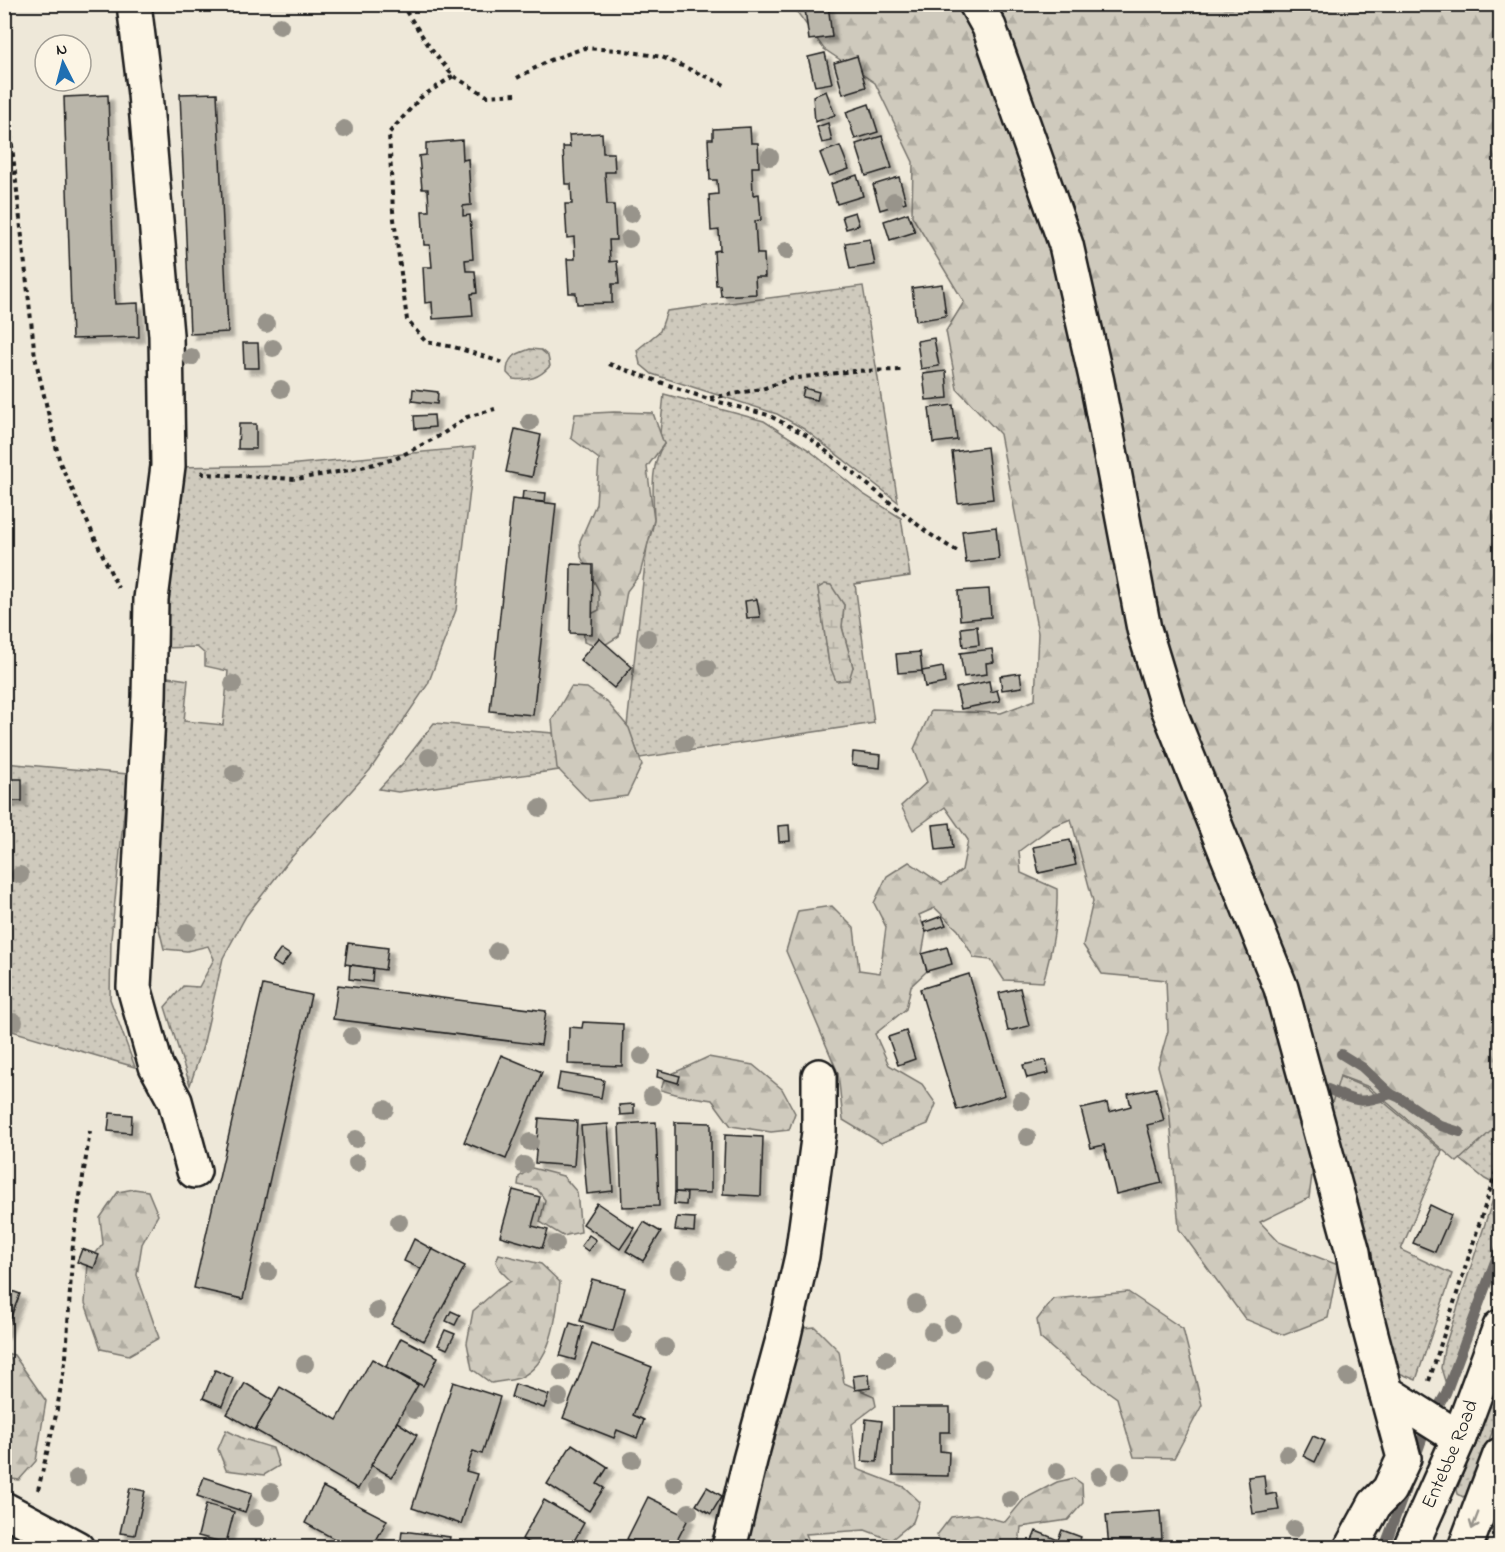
<svg xmlns="http://www.w3.org/2000/svg" width="1505" height="1552" font-family="'Indie Flower',sans-serif">
<style>
.grass{fill:url(#grass-dots);stroke:#76736c;stroke-width:1.5;fill-rule:evenodd}
.forest{fill:url(#forest-firs);stroke:#76736c;stroke-width:1.5}
.wetland{fill:url(#wetland-marsh);stroke:#76736c;stroke-width:1.5}
.lines{fill:none;stroke-linecap:round;stroke-linejoin:round}
.stream{stroke:#6f6c67;stroke-width:10}
.building{fill:#bab6aa;stroke:#1c1c1c;stroke-width:1.5;filter:url(#shadow)}
.minor-casing{stroke:#1c1c1c;stroke-width:38}
.highway-casing{stroke:#1c1c1c;stroke-width:38}
.path{stroke:#1c1c1c;stroke-width:4;stroke-dasharray:4.5 4.5;stroke-linecap:butt}
.minor{stroke:#fcf5e5;stroke-width:33}
.highway{stroke:#fcf5e5;stroke-width:33}
.tree{fill:#98948b}
.oneway{stroke:#97938b}
.labels{text-anchor:middle;dominant-baseline:central;stroke-width:6;stroke-linejoin:round;paint-order:stroke}
.street-label{font-size:20px;fill:#1c1c1c;stroke:#fcf5e5}
</style>
<defs>
<pattern id="grass-dots" width="8" height="8" patternUnits="userSpaceOnUse" patternTransform="scale(1.5)"><rect width="8" height="8" fill="#cfcabd"/><path d="M2 2h.1M6 6h.1" fill="none" stroke="#b1ada2" stroke-width="1.8" stroke-linecap="round"/></pattern>
<pattern id="forest-firs" width="22" height="20" patternUnits="userSpaceOnUse" patternTransform="scale(1.5)"><rect width="22" height="20" fill="#cfcabd"/><path d="M5 1l3.5 6h-7zM16 11l3.5 6h-7z" fill="#b1ada2"/></pattern>
<pattern id="wetland-marsh" width="20" height="14" patternUnits="userSpaceOnUse" patternTransform="scale(1.5)"><rect width="20" height="14" fill="#cfcabd"/><path d="M1 5h8M5 5V1M11 12h8M15 12V8" fill="none" stroke="#b1ada2"/></pattern>
<filter id="shadow"><feDropShadow dx="5.5" dy="5.5" stdDeviation="1.5" flood-color="#0004"/></filter>
</defs>
<rect width="100%" height="100%" fill="#eee8d9"/>
<filter id="ink" filterUnits="userSpaceOnUse"><feTurbulence type="fractalNoise" baseFrequency=".0167" numOctaves="2"/><feDisplacementMap in="SourceGraphic" scale="12" xChannelSelector="R" yChannelSelector="G"/><feConvolveMatrix kernelMatrix="1 2 1 2 8 2 1 2 1" color-interpolation-filters="sRGB"/></filter>
<g filter="url(#ink)">
<!-- grass -->
<g class="grass">
<polygon points="863,286 898,502 804,429 777,414 652,374 640,364 637,350 660,331 667,311"/>
<path d="M530,349L541,350L548,356L550,366C539,378 529,381 513,379L507,373C507,356 516,354 530,349Z"/>
<path d="M664,394L764,421L809,450L863,494L901,518L910,576L855,584L874,723L640,758L627,726L647,546C650,537 654,527 654,518C653,495 650,463 664,444L660,433ZM818,588L844,605L842,627L853,667L829,664Z"/>
<polygon points="475,447 456,610 428,684 370,770 290,859 246,916 223,958 203,1046 190,1085 165,1007 183,986 199,987 214,959 208,946 187,951 164,949 152,900 161,676 188,680 184,721 223,725 228,671 205,666 205,654 197,647 163,648 175,467 287,465"/>
<polygon points="434,723 553,733 559,770 398,792 379,789 403,763"/>
<polygon points="4,763 128,774 111,939 110,999 135,1067 5,1029"/>
<polygon points="1338,1076 1367,1088 1442,1151 1401,1250 1452,1274 1416,1380 1387,1368 1323,1128"/>
<polygon points="1500,1121 1500,1187 1485,1179 1460,1159"/>
<polygon points="1496,1190 1500,1192 1500,1253 1458,1367 1445,1381 1441,1368 1444,1349"/>
<polygon points="1500,1373 1500,1413 1467,1495 1463,1497 1458,1494 1457,1490"/>
</g>
<!-- forest -->
<g class="forest">
<path d="M792,5H1500V1123L1457,1162L1369,1087L1340,1076L1313,1167L1309,1198L1260,1222L1279,1242L1338,1265L1328,1318L1284,1335L1245,1319L1179,1229L1169,1107L1158,1066L1168,1031L1166,980L1102,974L1083,945L1093,901L1071,819L1053,826L1019,851L1021,873L1057,889C1058,921 1052,951 1043,982L1004,980L991,960L974,958L958,930L935,908L919,915L926,932L922,954L927,971L911,986L906,1009L875,1034L889,1065L922,1084L936,1104L928,1124L881,1143L843,1120L838,1073L786,951L798,911L832,906L854,928L859,970L880,973L886,927L874,903L887,876L909,862L942,884L962,870L968,840L945,807L913,830L901,806L927,782L914,749L931,711L1001,713L1035,700L1038,633L1000,434L957,389L946,331L964,302L912,216L913,162L875,83L824,49Z"/>
<polygon points="614,412 653,413 664,444 647,467 654,520 640,574 627,591 619,636 600,648 584,642 583,618 599,610 599,591 581,557 580,541 596,504 599,459 571,438 575,414"/>
<polygon points="571,687 587,688 607,702 629,728 642,765 627,796 589,801 557,768 552,720"/>
<polygon points="708,1057 753,1065 782,1089 795,1113 789,1130 771,1132 731,1126 712,1100 679,1095 661,1090 665,1077"/>
<polygon points="532,1168 563,1176 577,1192 581,1232 563,1236 540,1222 545,1200 537,1189 518,1185 519,1177"/>
<polygon points="134,1189 148,1191 158,1215 142,1244 137,1275 159,1338 129,1355 101,1349 85,1303 88,1263 103,1244 100,1218 118,1192"/>
<path d="M499,1254L541,1264L560,1282C557,1313 553,1364 519,1378C510,1381 499,1381 491,1383L472,1369L467,1343L473,1311L497,1290L511,1281L500,1270L496,1262Z"/>
<polygon points="1128,1292 1183,1329 1202,1405 1174,1458 1134,1457 1117,1398 1075,1368 1040,1338 1037,1320 1053,1299"/>
<polygon points="815,1327 839,1351 844,1383 874,1396 876,1406 852,1424 857,1469 904,1487 920,1502 913,1522 891,1540 865,1530 806,1534 811,1547 699,1548 710,1542 731,1495 759,1474 775,1439 757,1367 768,1331"/>
<polygon points="5,1353 14,1355 46,1401 36,1461 19,1480 5,1478"/>
<polygon points="226,1430 244,1439 273,1448 279,1466 264,1475 226,1470 218,1449"/>
<polygon points="1074,1478 1082,1484 1083,1503 1068,1520 1021,1527 1019,1547 942,1547 937,1535 951,1517 976,1514 1005,1522 1024,1499 1057,1482"/>
</g>
<!-- wetland -->
<polygon class="wetland" points="825,584 831,585 844,605 842,627 853,667 849,680 836,681 829,664 818,588"/>
<g class="lines">
<!-- stream -->
<g class="stream">
<polyline points="1341,1054 1362,1067 1391,1094 1400,1098 1441,1126 1460,1132"/>
<path d="M1328,1089C1358,1103 1359,1104 1391,1094"/>
<polyline points="1414,1462 1426,1428 1446,1393 1500,1248"/>
<polyline points="1384,1548 1406,1489"/>
</g>
</g>
<!-- building -->
<g class="building">
<polygon points="816,4 828,4 832,37 809,40 805,9 817,8"/>
<polygon points="825,53 832,83 815,86 808,57"/>
<polygon points="857,56 866,87 843,94 834,63"/>
<polygon points="826,91 835,115 815,122 813,96"/>
<polygon points="217,93 228,332 190,334 180,94"/>
<polygon points="108,95 115,304 138,303 139,337 72,339 64,97"/>
<polygon points="869,104 878,132 855,139 846,112"/>
<polygon points="828,123 832,141 822,143 817,127"/>
<polygon points="750,127 751,143 758,143 759,167 752,167 753,195 759,194 761,220 755,221 757,254 764,254 765,277 755,277 756,294 721,296 720,285 716,285 714,251 720,250 719,230 711,231 709,195 718,194 717,180 710,180 708,139 713,139 713,129"/>
<polygon points="602,133 603,153 614,153 615,172 605,172 607,205 614,205 616,240 609,240 610,262 617,261 619,284 612,284 612,303 577,304 576,293 569,293 567,259 575,259 574,237 567,238 565,204 572,204 571,184 565,184 563,147 570,147 569,135"/>
<polygon points="882,136 892,168 866,176 856,144"/>
<polygon points="462,140 463,160 468,159 471,205 463,206 463,216 470,215 473,259 465,260 466,271 475,271 477,293 471,294 473,316 433,319 432,302 425,303 423,267 432,267 430,245 424,245 422,211 429,211 428,189 422,189 419,156 426,155 426,143"/>
<polygon points="840,146 849,169 829,176 820,153"/>
<polygon points="857,175 863,196 837,204 831,184"/>
<polygon points="899,177 906,202 880,210 873,185"/>
<polygon points="855,212 859,225 846,229 842,216"/>
<polygon points="908,213 915,232 890,240 884,221"/>
<polygon points="870,239 875,265 850,269 845,243"/>
<polygon points="942,284 946,316 916,321 912,288"/>
<polygon points="934,338 939,366 921,369 917,341"/>
<polygon points="243,343 258,343 259,368 244,368"/>
<polygon points="946,371 948,398 926,400 923,374"/>
<polygon points="804,388 819,392 817,400 802,397"/>
<polygon points="413,389 438,392 437,404 412,401"/>
<polygon points="953,405 957,440 933,443 929,408"/>
<polygon points="434,415 435,427 415,429 414,416"/>
<polygon points="239,424 256,424 256,449 238,449"/>
<polygon points="515,429 541,435 532,477 506,472"/>
<polygon points="987,447 993,499 958,503 952,452"/>
<polygon points="523,491 546,493 545,502 522,500"/>
<polygon points="512,499 556,504 533,715 490,711"/>
<polygon points="996,527 999,559 966,563 962,531"/>
<polygon points="571,564 593,565 592,634 570,633"/>
<polygon points="989,589 991,617 960,620 958,591"/>
<polygon points="757,599 760,617 747,618 745,601"/>
<polygon points="977,626 979,645 963,647 961,628"/>
<polygon points="599,638 632,667 614,688 580,660"/>
<polygon points="992,649 994,662 986,663 987,674 964,677 960,653"/>
<polygon points="920,652 922,671 898,673 896,654"/>
<polygon points="943,667 945,683 925,687 922,671"/>
<polygon points="1020,673 1022,687 1002,690 1000,676"/>
<polygon points="989,681 991,692 997,690 1000,701 961,709 956,688"/>
<polygon points="853,752 881,755 880,768 852,765"/>
<polygon points="8,779 22,779 22,801 7,801"/>
<polygon points="950,823 953,848 936,850 933,825"/>
<polygon points="789,825 790,841 779,842 778,826"/>
<polygon points="1070,840 1076,865 1039,873 1033,847"/>
<polygon points="942,916 946,925 926,932 923,923"/>
<polygon points="348,943 388,948 385,970 345,964"/>
<polygon points="947,947 952,964 927,971 922,954"/>
<polygon points="281,949 290,955 281,967 272,961"/>
<polygon points="350,965 373,968 372,982 349,979"/>
<polygon points="969,974 1005,1095 957,1110 920,989"/>
<polygon points="263,985 311,995 243,1299 194,1288"/>
<polygon points="338,985 546,1011 541,1045 333,1019"/>
<polygon points="1020,988 1029,1026 1008,1031 999,993"/>
<polygon points="583,1022 623,1024 622,1066 568,1064 569,1027 582,1028"/>
<polygon points="906,1031 915,1059 898,1065 888,1037"/>
<polygon points="501,1055 542,1072 506,1159 464,1142"/>
<polygon points="1046,1060 1049,1073 1027,1078 1023,1065"/>
<polygon points="658,1070 680,1076 678,1083 657,1077"/>
<polygon points="560,1073 604,1080 601,1098 557,1090"/>
<polygon points="1156,1088 1164,1121 1147,1125 1162,1183 1116,1194 1104,1145 1091,1148 1081,1109 1107,1103 1109,1112 1131,1106 1128,1094"/>
<polygon points="634,1104 634,1114 620,1115 619,1105"/>
<polygon points="110,1113 132,1115 131,1133 108,1131"/>
<polygon points="539,1118 577,1121 574,1166 535,1163"/>
<polygon points="656,1122 659,1206 622,1207 619,1124"/>
<polygon points="675,1122 711,1123 711,1193 675,1192"/>
<polygon points="608,1124 613,1191 587,1194 581,1126"/>
<polygon points="725,1135 763,1137 761,1196 723,1194"/>
<polygon points="513,1190 540,1197 532,1226 548,1230 542,1248 500,1236"/>
<polygon points="675,1192 687,1193 686,1205 674,1204"/>
<polygon points="597,1203 634,1228 620,1249 583,1224"/>
<polygon points="1430,1205 1451,1215 1435,1252 1413,1243"/>
<polygon points="677,1217 695,1218 694,1232 675,1230"/>
<polygon points="644,1222 661,1232 643,1261 626,1251"/>
<polygon points="589,1235 596,1240 588,1251 581,1246"/>
<polygon points="414,1239 432,1249 421,1269 404,1261"/>
<polygon points="82,1249 99,1255 94,1268 77,1262"/>
<polygon points="432,1249 465,1266 424,1341 391,1324"/>
<polygon points="592,1279 625,1288 613,1331 580,1321"/>
<polygon points="4,1288 20,1294 4,1334"/>
<polygon points="451,1311 460,1315 455,1325 446,1321"/>
<polygon points="570,1323 583,1327 575,1360 560,1356"/>
<polygon points="445,1330 455,1334 447,1349 438,1345"/>
<polygon points="401,1338 438,1357 423,1386 386,1367"/>
<polygon points="592,1344 652,1367 633,1415 644,1420 637,1438 617,1430 614,1438 563,1418"/>
<polygon points="372,1359 418,1385 358,1489 255,1430 280,1387 337,1420"/>
<polygon points="215,1370 233,1378 222,1406 203,1398"/>
<polygon points="869,1374 870,1388 855,1390 853,1376"/>
<polygon points="453,1382 500,1397 482,1454 473,1451 466,1471 477,1474 461,1524 412,1508"/>
<polygon points="245,1383 273,1400 255,1430 227,1414"/>
<polygon points="515,1384 549,1395 544,1408 511,1397"/>
<polygon points="893,1407 950,1407 950,1432 940,1432 940,1451 949,1452 948,1476 893,1475"/>
<polygon points="866,1419 882,1421 877,1462 862,1461"/>
<polygon points="397,1422 417,1435 392,1477 371,1465"/>
<polygon points="1313,1436 1325,1441 1315,1462 1303,1456"/>
<polygon points="572,1444 608,1467 597,1484 604,1488 589,1511 547,1484"/>
<polygon points="1264,1475 1266,1495 1276,1493 1279,1510 1253,1514 1248,1477"/>
<polygon points="204,1477 252,1493 245,1512 197,1496"/>
<polygon points="323,1487 387,1520 372,1548 351,1548 305,1523"/>
<polygon points="707,1487 722,1496 711,1514 696,1505"/>
<polygon points="130,1488 145,1491 135,1535 120,1533"/>
<polygon points="648,1497 689,1517 673,1548 645,1548 627,1539"/>
<polygon points="544,1500 584,1523 570,1548 537,1548 522,1539"/>
<polygon points="206,1504 234,1512 226,1543 198,1536"/>
<polygon points="1160,1511 1162,1539 1152,1539 1153,1548 1109,1548 1106,1515"/>
<polygon points="1062,1530 1081,1537 1077,1548 1029,1548 1036,1531 1058,1540"/>
<polygon points="402,1531 450,1537 448,1548 400,1548"/>
</g>
<g class="lines">
<defs>
<g id="minor">
<polyline points="134,4 145,94 166,335 168,466 151,599 149,697 134,987 156,1066 175,1101 194,1171"/>
<path d="M976,4L989,27L1066,245L1097,382L1144,629L1168,708L1281,988L1353,1252C1360,1300 1375,1346 1386,1392L1459,1438"/>
<polyline points="4,1509 77,1548"/>
<polyline points="729,1548 750,1460 783,1339 802,1256 819,1132 819,1076"/>
<polyline points="1351,1548 1375,1504 1389,1490 1404,1458 1386,1392"/>
</g>
<g id="highway">
<path id="s1" d="M1410,1548L1459,1438L1500,1327"/>
<polyline points="1465,1548 1500,1455"/>
</g>
</defs>
<!-- minor casing -->
<use href="#minor" class="minor-casing"/>
<!-- highway casing -->
<use href="#highway" class="highway-casing"/>
<!-- path -->
<g class="path">
<polyline points="401,4 431,49 453,76 487,96 517,94"/>
<polyline points="4,72 35,357 60,463 118,588"/>
<polyline points="453,76 420,98 389,133 393,211 407,320 426,342 454,347 504,363"/>
<polyline points="517,78 548,61 584,48 620,50 662,57 725,85"/>
<polyline points="609,364 708,399 768,415 806,435 928,533 958,552"/>
<polyline points="710,398 762,389 789,379 853,371 904,370"/>
<polyline points="201,472 204,474 297,479 349,470 395,459 441,435 467,417 495,409"/>
<polyline points="1429,1381 1500,1159"/>
<polyline points="38,1490 56,1415 66,1357 73,1242 90,1131"/>
</g>
<!-- minor -->
<use href="#minor" class="minor"/>
<!-- highway -->
<use href="#highway" class="highway"/>
</g>
<!-- trees -->
<g class="tree">
<circle cx="280" cy="26" r="9"/>
<circle cx="344" cy="129" r="9"/>
<circle cx="770" cy="157" r="9"/>
<circle cx="894" cy="201" r="9"/>
<circle cx="631" cy="214" r="9"/>
<circle cx="629" cy="239" r="9"/>
<circle cx="786" cy="251" r="9"/>
<circle cx="266" cy="324" r="9"/>
<circle cx="273" cy="348" r="9"/>
<circle cx="191" cy="357" r="9"/>
<circle cx="281" cy="389" r="9"/>
<circle cx="530" cy="422" r="9"/>
<circle cx="648" cy="638" r="9"/>
<circle cx="707" cy="668" r="9"/>
<circle cx="233" cy="684" r="9"/>
<circle cx="685" cy="743" r="9"/>
<circle cx="429" cy="757" r="9"/>
<circle cx="234" cy="773" r="9"/>
<circle cx="540" cy="808" r="9"/>
<circle cx="20" cy="875" r="9"/>
<circle cx="187" cy="932" r="9"/>
<circle cx="497" cy="951" r="9"/>
<circle cx="14" cy="1022" r="9"/>
<circle cx="352" cy="1036" r="9"/>
<circle cx="642" cy="1056" r="9"/>
<circle cx="652" cy="1096" r="9"/>
<circle cx="1021" cy="1101" r="9"/>
<circle cx="385" cy="1109" r="9"/>
<circle cx="1027" cy="1137" r="9"/>
<circle cx="356" cy="1139" r="9"/>
<circle cx="530" cy="1142" r="9"/>
<circle cx="357" cy="1163" r="9"/>
<circle cx="524" cy="1165" r="9"/>
<circle cx="399" cy="1222" r="9"/>
<circle cx="556" cy="1244" r="9"/>
<circle cx="726" cy="1261" r="9"/>
<circle cx="679" cy="1270" r="9"/>
<circle cx="268" cy="1272" r="9"/>
<circle cx="916" cy="1304" r="9"/>
<circle cx="377" cy="1310" r="9"/>
<circle cx="952" cy="1324" r="9"/>
<circle cx="932" cy="1332" r="9"/>
<circle cx="623" cy="1334" r="9"/>
<circle cx="665" cy="1347" r="9"/>
<circle cx="886" cy="1359" r="9"/>
<circle cx="305" cy="1364" r="9"/>
<circle cx="983" cy="1368" r="9"/>
<circle cx="562" cy="1373" r="9"/>
<circle cx="1348" cy="1377" r="9"/>
<circle cx="559" cy="1397" r="9"/>
<circle cx="414" cy="1410" r="9"/>
<circle cx="1287" cy="1454" r="9"/>
<circle cx="632" cy="1460" r="9"/>
<circle cx="1057" cy="1471" r="9"/>
<circle cx="1121" cy="1471" r="9"/>
<circle cx="1099" cy="1476" r="9"/>
<circle cx="77" cy="1478" r="9"/>
<circle cx="674" cy="1484" r="9"/>
<circle cx="377" cy="1486" r="9"/>
<circle cx="271" cy="1492" r="9"/>
<circle cx="1010" cy="1499" r="9"/>
<circle cx="689" cy="1512" r="9"/>
<circle cx="256" cy="1518" r="9"/>
<circle cx="1294" cy="1529" r="9"/>
</g>
<!-- one-way arrows -->
<defs><path id="oneway-shaft" d="M-6 0H5M1.5-3L5.5 0L1.5 3" fill="none" stroke-width="1.6" stroke-linecap="round" stroke-linejoin="round" transform="scale(1.5)"/></defs>
<use class="oneway" href="#oneway-shaft" transform="translate(1475 1521) rotate(111)"/>
</g>
<g class="labels">
<!-- street labels -->
<g class="street-label">
<text stroke="none"><textPath href="#s1" startOffset="102">Entebbe Road</textPath></text>
</g>
</g>
<!-- margin -->
<rect width="1505" height="1552" fill="none" stroke="#fcf5e5" stroke-width="24"/>
<rect x="12" y="12" width="1481" height="1528" fill="none" stroke="#1c1c1c" stroke-width="2" filter="url(#ink)"/>
<!-- north arrow -->
<g transform="translate(63 63) rotate(354)"><circle r="28" fill="#fcf5e5" stroke="#a29e95" stroke-width="1.5"/>
<path d="M0-4.5L10 22L0 15L-10 22Z" fill="#1f6fb2"/>
<text y="-9" font-size="16" font-weight="bold" text-anchor="middle" fill="#1c1c1c">N</text>
</g>
</svg>
